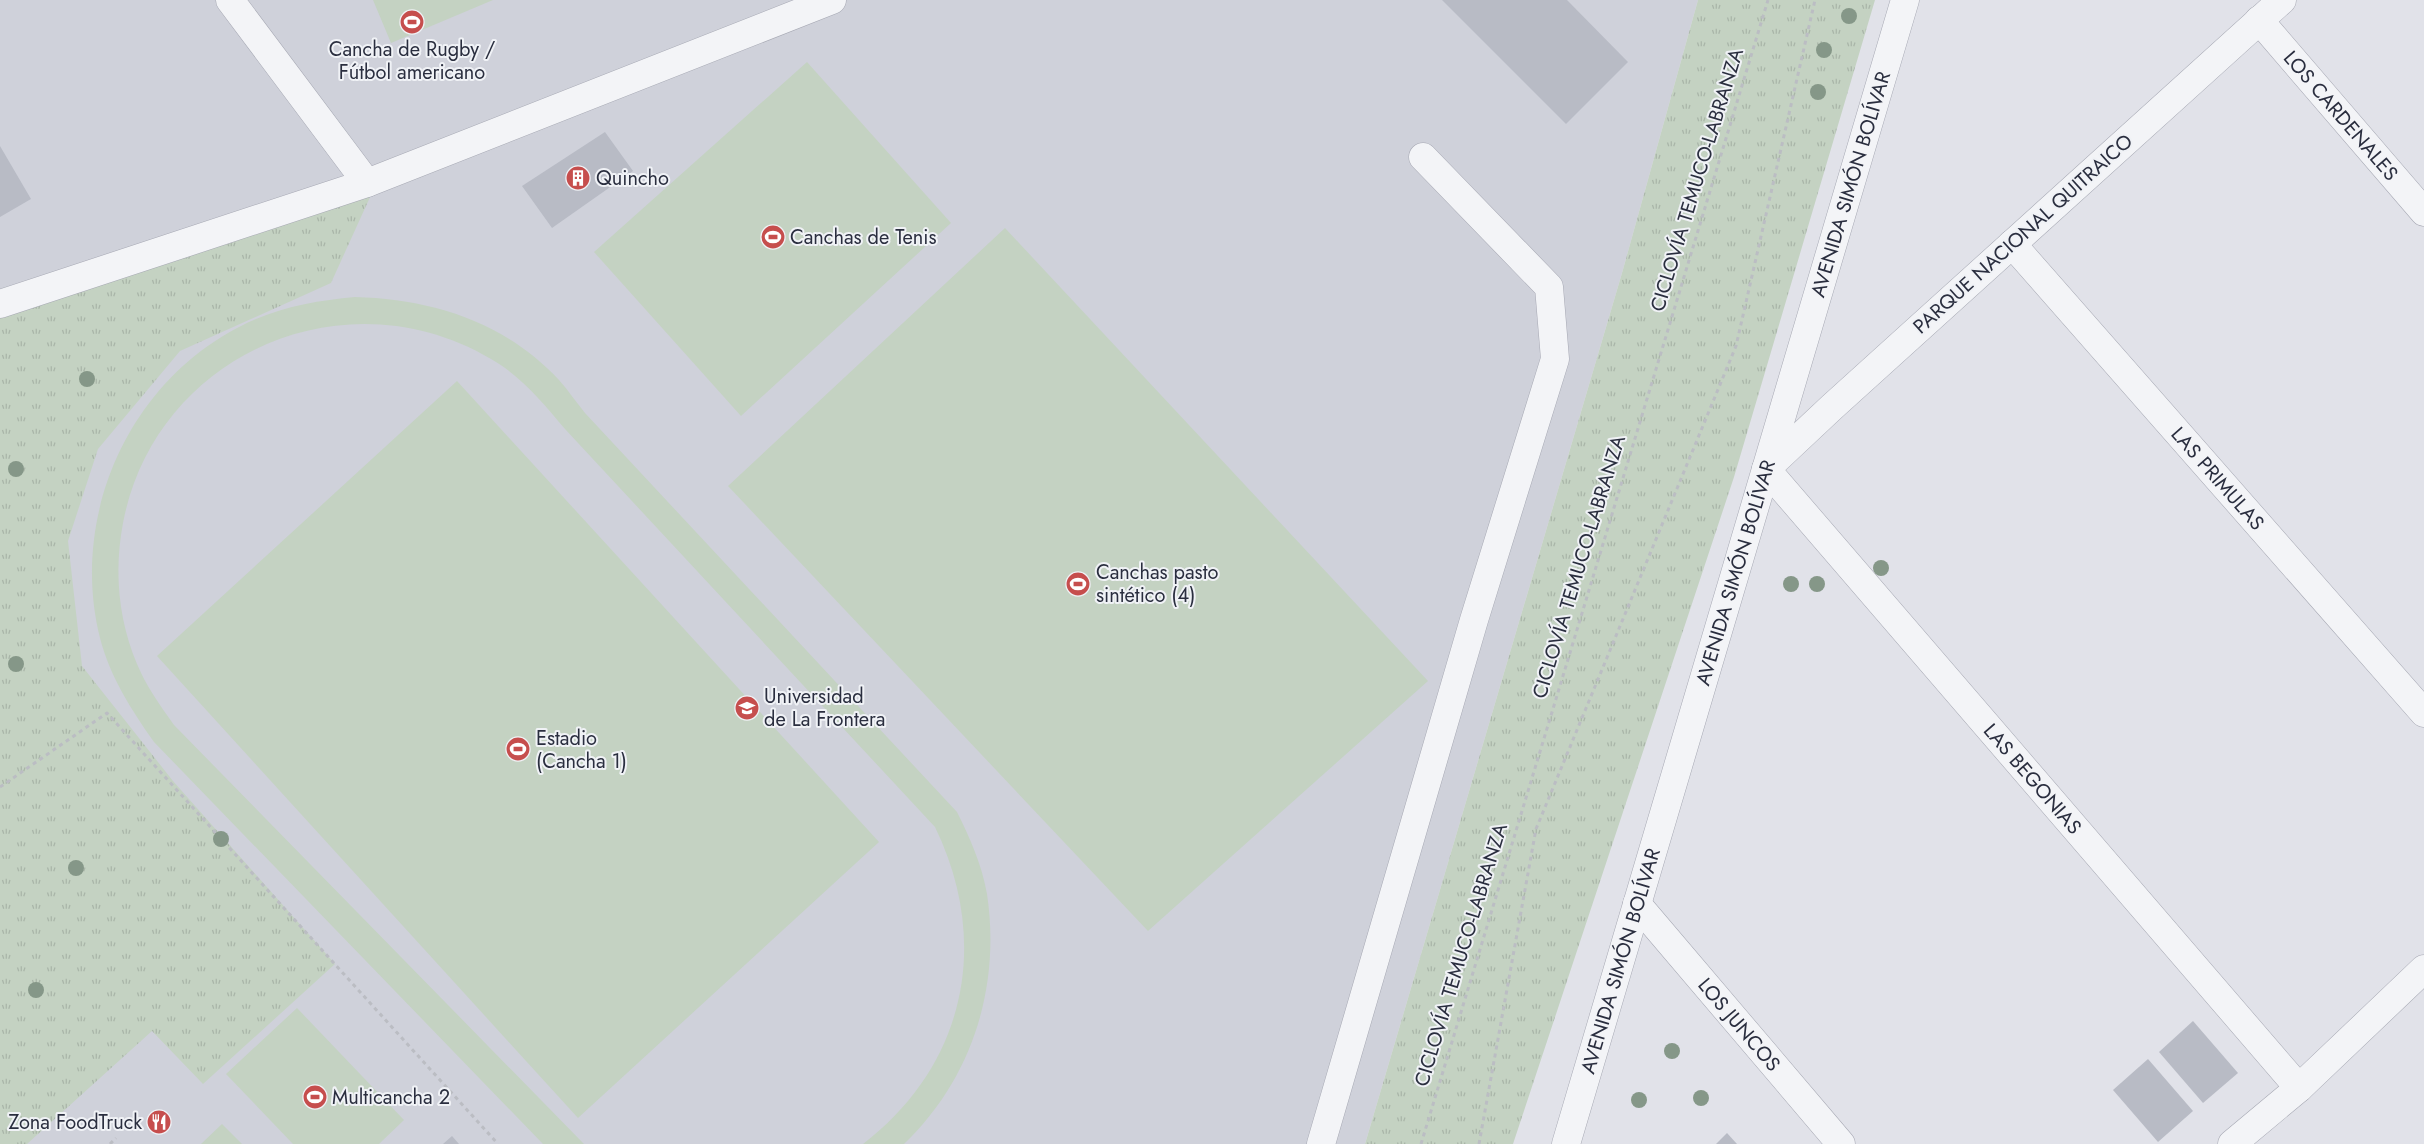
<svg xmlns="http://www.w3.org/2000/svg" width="2424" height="1144" font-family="Jost,sans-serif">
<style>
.built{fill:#cfd1da}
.grass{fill:url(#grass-tufts)}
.pitch{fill:#c4d2c2}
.building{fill:#b8bbc5}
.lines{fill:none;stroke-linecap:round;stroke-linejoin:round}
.minor-casing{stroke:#a6a8b3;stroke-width:29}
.path{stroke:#bbbdc3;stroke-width:3;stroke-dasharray:4 4;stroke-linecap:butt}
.minor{stroke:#f3f4f7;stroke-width:28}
.tree{fill:#859788}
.labels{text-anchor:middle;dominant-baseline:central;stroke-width:4;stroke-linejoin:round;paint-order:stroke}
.poi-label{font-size:20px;fill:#2a2e3f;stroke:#f0f2f6;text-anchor:start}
.street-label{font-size:20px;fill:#2a2e3f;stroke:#f0f2f6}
</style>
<defs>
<pattern id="grass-tufts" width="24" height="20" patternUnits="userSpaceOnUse" patternTransform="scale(1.25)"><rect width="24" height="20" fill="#c4d2c2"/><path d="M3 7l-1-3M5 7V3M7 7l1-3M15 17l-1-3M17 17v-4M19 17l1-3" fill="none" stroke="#a9b5a8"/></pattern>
</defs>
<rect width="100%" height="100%" fill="#e1e2e9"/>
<!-- built -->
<polygon class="built" points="0,0 1698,0 1622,273 1365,1144 0,1144"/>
<!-- grass -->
<g class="grass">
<polygon points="1698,0 1875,0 1734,477 1513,1144 1365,1144 1622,273"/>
<polygon points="371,195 331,283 180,351 98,449 68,541 82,666 173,781 335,964 203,1084 152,1031 27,1144 0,1144 0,317"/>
</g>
<!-- pitch -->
<g class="pitch">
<polygon points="373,0 493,0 391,43"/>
<polygon points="807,62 951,223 741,416 594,252"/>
<polygon points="1005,228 1428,681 1148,931 728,486"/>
<path d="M355,297C432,299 505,322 559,380C568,390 576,402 585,413L957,812C970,838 982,865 987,894C1001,987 972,1079 904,1144H863C966,1065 991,942 935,827L565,429C543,403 521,376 491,359C344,272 155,355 123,523C114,570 118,619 137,664C146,686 160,705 174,725L584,1144H543L154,742C131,709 110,677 100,638C68,511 134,371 256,319C287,306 321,300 355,297Z"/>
<polygon points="457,381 879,842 578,1118 157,656"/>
<polygon points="297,1008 404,1120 379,1144 293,1144 226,1074"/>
<polygon points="222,1124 242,1144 201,1144"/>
</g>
<!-- building -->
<g class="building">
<polygon points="1442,0 1567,0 1628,62 1566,124"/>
<polygon points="605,132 633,171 552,228 522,186"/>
<polygon points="0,146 31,199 0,217"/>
<polygon points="2193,1021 2238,1073 2203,1103 2159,1052"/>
<polygon points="2148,1059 2193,1111 2158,1142 2113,1090"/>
<polygon points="1727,1133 1737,1144 1716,1144"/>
<polygon points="452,1136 459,1144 443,1144"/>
</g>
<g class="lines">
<defs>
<g id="minor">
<polyline points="230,0 367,183"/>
<path id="s1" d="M2282,0L1832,407L1766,469L2299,1088"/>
<path id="s2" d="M2259,20L2424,212"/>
<path id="s3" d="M2012,244L2424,713"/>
<polyline points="0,304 367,183 832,0"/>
<path id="s4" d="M1637,904L1841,1144"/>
<polyline points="1321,1144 1474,620 1555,359 1549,287 1423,157"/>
<path id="s5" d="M1566,1144L1905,0"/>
<polyline points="2232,1144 2299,1088 2424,969"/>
</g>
</defs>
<!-- minor casing -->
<use href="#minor" class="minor-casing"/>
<!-- path -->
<g class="path">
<polyline points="0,787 107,713 498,1144"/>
<polyline points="110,1144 116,1138"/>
<polyline points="1421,1144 1768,0"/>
<polyline points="1479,1144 1536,829 1736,346 1815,0"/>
</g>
<!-- minor -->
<use href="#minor" class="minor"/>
</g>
<!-- trees -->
<g class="tree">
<circle cx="1849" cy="16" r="8"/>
<circle cx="1824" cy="50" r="8"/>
<circle cx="1818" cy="92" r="8"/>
<circle cx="87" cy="379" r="8"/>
<circle cx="16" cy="469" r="8"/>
<circle cx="1881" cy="568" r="8"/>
<circle cx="1791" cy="584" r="8"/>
<circle cx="1817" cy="584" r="8"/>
<circle cx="16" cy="664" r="8"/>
<circle cx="221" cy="839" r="8"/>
<circle cx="76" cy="868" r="8"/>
<circle cx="36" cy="990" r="8"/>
<circle cx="1672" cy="1051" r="8"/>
<circle cx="1701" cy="1098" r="8"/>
<circle cx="1639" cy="1100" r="8"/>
</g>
<!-- icons -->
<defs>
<symbol id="stadium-disc" viewBox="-11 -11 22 22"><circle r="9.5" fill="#c64e4d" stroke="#f0f2f6"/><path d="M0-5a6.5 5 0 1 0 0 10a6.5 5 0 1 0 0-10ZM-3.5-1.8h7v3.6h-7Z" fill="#fff"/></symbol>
<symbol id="building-disc" viewBox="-11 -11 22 22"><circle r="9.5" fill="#c64e4d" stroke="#f0f2f6"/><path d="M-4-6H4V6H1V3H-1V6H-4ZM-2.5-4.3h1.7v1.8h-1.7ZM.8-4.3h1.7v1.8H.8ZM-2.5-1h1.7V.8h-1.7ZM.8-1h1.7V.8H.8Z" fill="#fff"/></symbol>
<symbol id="university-disc" viewBox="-11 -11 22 22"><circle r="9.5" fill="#c64e4d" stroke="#f0f2f6"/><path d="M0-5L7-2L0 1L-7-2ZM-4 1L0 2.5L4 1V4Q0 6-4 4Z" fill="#fff"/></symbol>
<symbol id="restaurant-disc" viewBox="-11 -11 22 22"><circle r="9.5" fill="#c64e4d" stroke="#f0f2f6"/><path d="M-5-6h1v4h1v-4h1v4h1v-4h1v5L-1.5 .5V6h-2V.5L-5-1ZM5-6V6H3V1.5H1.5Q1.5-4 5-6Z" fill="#fff"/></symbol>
</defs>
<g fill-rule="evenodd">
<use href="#stadium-disc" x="398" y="8" width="28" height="28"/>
<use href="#building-disc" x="564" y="164" width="28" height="28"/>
<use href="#stadium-disc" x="759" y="223" width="28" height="28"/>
<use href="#stadium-disc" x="1064" y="570" width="28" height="28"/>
<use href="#university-disc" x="733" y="694" width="28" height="28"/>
<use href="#stadium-disc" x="504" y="735" width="28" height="28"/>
<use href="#stadium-disc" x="301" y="1083" width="28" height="28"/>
<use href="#restaurant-disc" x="145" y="1108" width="28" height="28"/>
</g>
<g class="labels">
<!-- poi labels -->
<g class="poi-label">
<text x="412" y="49" text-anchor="middle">Cancha de Rugby /<tspan x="412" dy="23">Fútbol americano</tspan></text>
<text x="596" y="178">Quincho</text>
<text x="790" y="237">Canchas de Tenis</text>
<text x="1096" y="572">Canchas pasto<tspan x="1096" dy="23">sintético (4)</tspan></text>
<text x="764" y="696">Universidad<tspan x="764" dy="23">de La Frontera</tspan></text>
<text x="536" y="738">Estadio<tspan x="536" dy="23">(Cancha 1)</tspan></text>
<text x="332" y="1097">Multicancha 2</text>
<text x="142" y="1122" text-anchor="end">Zona FoodTruck</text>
</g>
<!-- street labels -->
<g class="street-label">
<text stroke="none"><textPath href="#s2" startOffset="126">LOS CARDENALES</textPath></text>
<text transform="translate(1697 180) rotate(-73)">CICLOVÍA TEMUCO-LABRANZA</text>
<text stroke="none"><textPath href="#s5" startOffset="1001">AVENIDA SIMÓN BOLÍVAR</textPath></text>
<text transform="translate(2023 234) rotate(-42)">PARQUE NACIONAL QUITRAICO</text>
<text stroke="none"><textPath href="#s3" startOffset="312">LAS PRIMULAS</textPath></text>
<text transform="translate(1579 567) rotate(-73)">CICLOVÍA TEMUCO-LABRANZA</text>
<text stroke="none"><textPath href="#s5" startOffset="596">AVENIDA SIMÓN BOLÍVAR</textPath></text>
<text stroke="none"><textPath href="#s1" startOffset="1106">LAS BEGONIAS</textPath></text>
<text transform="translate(1461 955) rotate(-73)">CICLOVÍA TEMUCO-LABRANZA</text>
<text stroke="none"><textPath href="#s5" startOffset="191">AVENIDA SIMÓN BOLÍVAR</textPath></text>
<text stroke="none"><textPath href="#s4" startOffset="158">LOS JUNCOS</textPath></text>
</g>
</g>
</svg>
